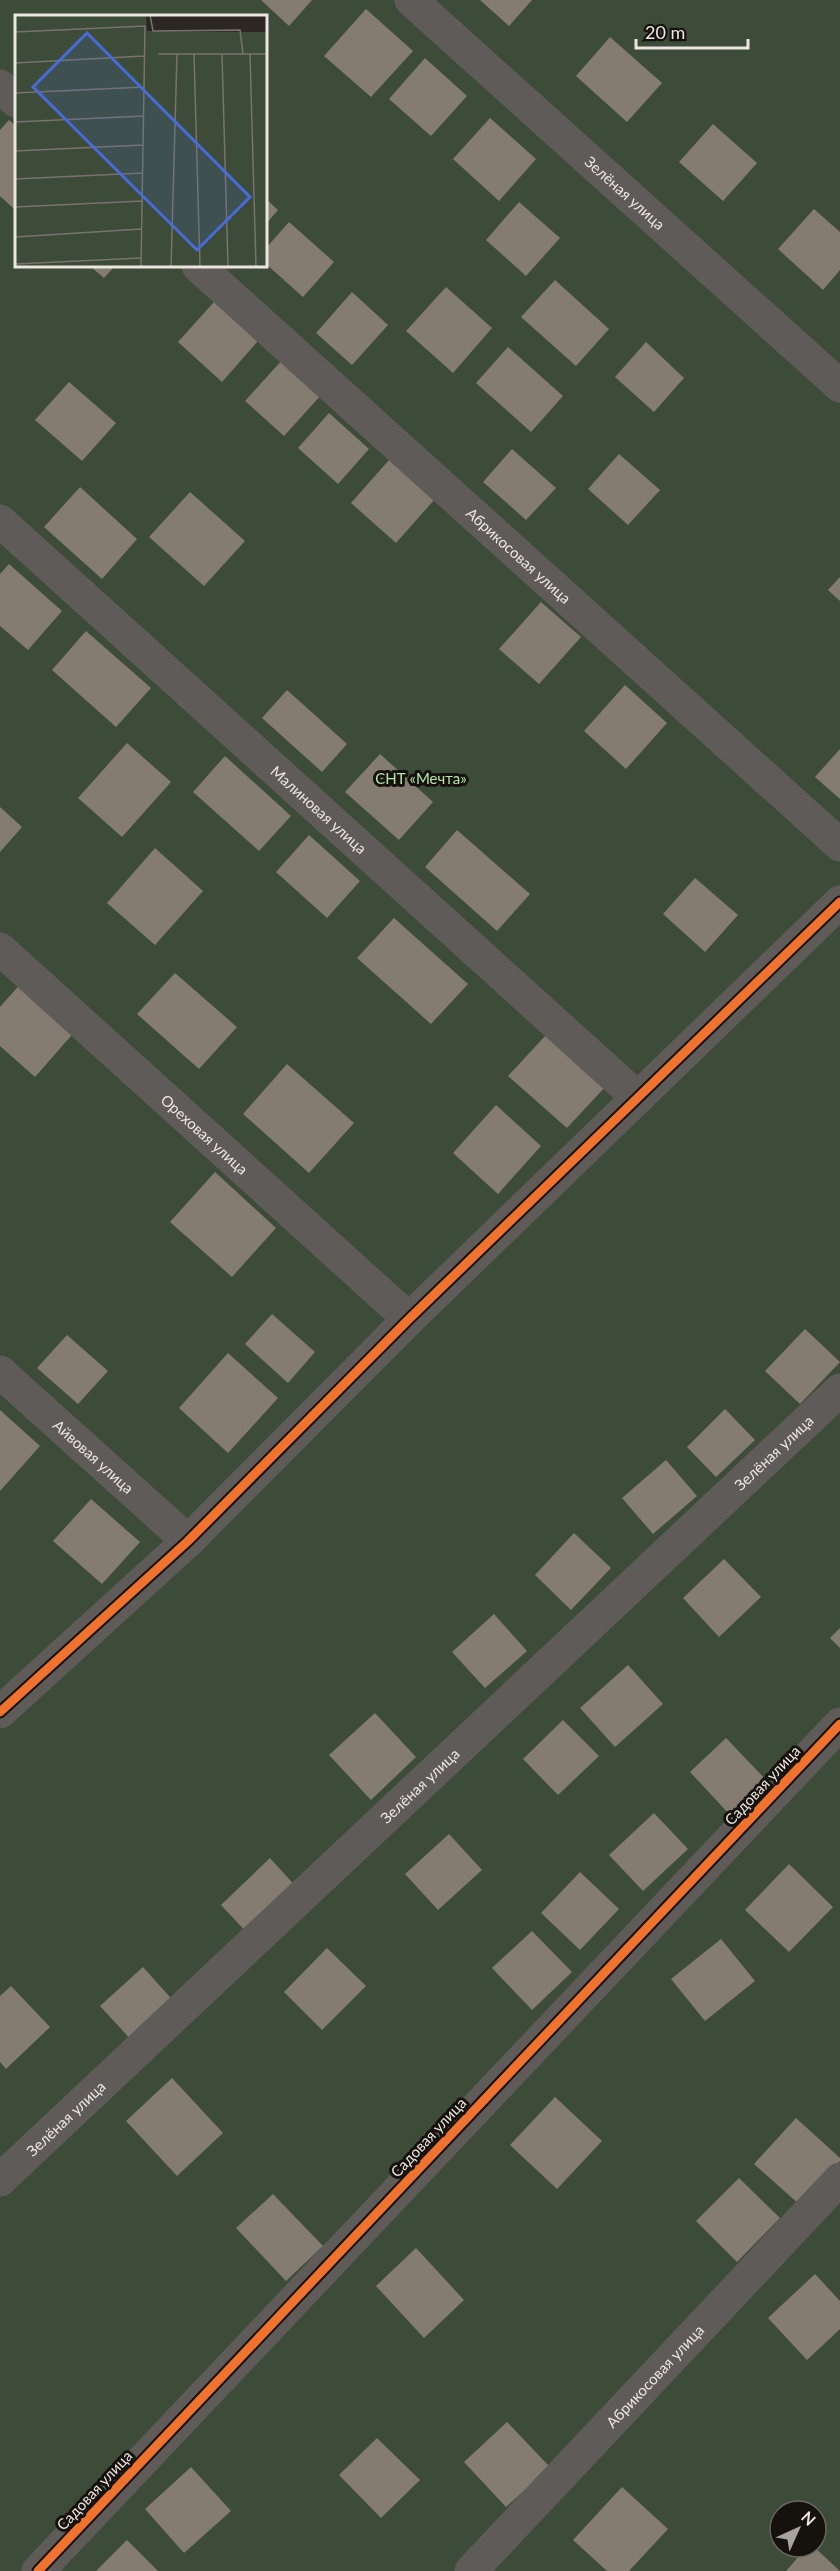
<svg xmlns="http://www.w3.org/2000/svg" width="840" height="2571" font-family="Lato,sans-serif">
<style>
.green{fill:#3d4c39;fill-rule:evenodd}
.building{fill:#847b71}
.lines{fill:none;stroke-linecap:round;stroke-linejoin:round}
.street{stroke:#5e5b59;stroke-width:33}
.cycleway-casing{stroke:#15110c;stroke-width:13}
.cycleway{stroke:#ef722f;stroke-width:9}
.labels{text-anchor:middle;dominant-baseline:central;stroke-width:6;stroke-linejoin:round;paint-order:stroke}
.street-label{font-size:15px;fill:#ede6e0;stroke:#15110c}
.park-label{font-size:15px;fill:#b4e6ac;stroke:#15110c}
.inset-road{fill:none;stroke:#79736e;stroke-width:1.5}
.view{fill:#476cda;fill-opacity:0.15;stroke:#476cda;stroke-width:3}
.inset-edge{fill:none;stroke:#ede6e0;stroke-width:3}
</style>
<rect width="100%" height="100%" fill="#2c2722"/>
<!-- green -->
<path class="green" d="M0,0H840V2571H0ZM16,16H266V266H16ZM780,2511H816V2547H780Z"/>
<!-- building -->
<g class="building">
<polygon points="261,0 312,0 289,26"/>
<polygon points="480,0 532,0 509,26"/>
<polygon points="366,9 413,51 371,97 324,56"/>
<polygon points="610,37 662,83 627,122 576,76"/>
<polygon points="425,58 467,96 431,136 389,99"/>
<polygon points="490,118 536,159 499,201 453,159"/>
<polygon points="9,120 16,126 16,206 14,209 0,196 0,130"/>
<polygon points="713,124 757,163 723,201 679,162"/>
<polygon points="266,199 278,210 266,224"/>
<polygon points="519,202 560,238 526,276 486,240"/>
<polygon points="814,209 840,232 840,270 823,290 778,249"/>
<polygon points="289,222 334,262 303,297 266,264 266,248"/>
<polygon points="90,266 115,266 104,278"/>
<polygon points="555,280 609,329 576,366 521,317"/>
<polygon points="446,287 492,328 453,373 406,331"/>
<polygon points="352,292 388,325 352,365 316,333"/>
<polygon points="214,302 258,341 222,382 178,342"/>
<polygon points="646,342 684,378 654,412 615,377"/>
<polygon points="508,347 563,396 531,432 476,383"/>
<polygon points="283,359 322,394 284,436 245,401"/>
<polygon points="69,382 116,423 82,461 35,420"/>
<polygon points="329,413 369,449 338,484 298,448"/>
<polygon points="512,449 556,488 526,520 483,482"/>
<polygon points="619,454 660,490 628,525 588,489"/>
<polygon points="389,460 434,500 396,543 351,503"/>
<polygon points="80,487 137,539 102,579 44,527"/>
<polygon points="190,492 245,541 204,586 149,537"/>
<polygon points="9,564 62,611 28,650 0,626 0,574"/>
<polygon points="840,577 840,601 828,590"/>
<polygon points="541,602 581,637 539,684 499,649"/>
<polygon points="86,631 151,688 116,727 52,670"/>
<polygon points="625,685 667,723 626,769 584,731"/>
<polygon points="287,690 347,744 322,772 262,718"/>
<polygon points="127,743 171,782 122,837 78,798"/>
<polygon points="840,749 840,799 815,777"/>
<polygon points="380,754 433,802 399,840 345,792"/>
<polygon points="225,756 291,816 259,851 193,792"/>
<polygon points="0,807 22,827 0,852"/>
<polygon points="457,830 530,894 497,931 425,867"/>
<polygon points="309,835 360,881 327,918 276,872"/>
<polygon points="155,848 203,891 155,945 107,903"/>
<polygon points="695,878 738,915 705,952 663,914"/>
<polygon points="394,918 468,984 431,1024 357,958"/>
<polygon points="175,973 237,1027 199,1069 137,1014"/>
<polygon points="24,980 78,1028 35,1077 0,1046 0,1007"/>
<polygon points="547,1034 606,1086 567,1128 508,1076"/>
<polygon points="287,1064 354,1123 309,1173 243,1114"/>
<polygon points="496,1105 541,1146 498,1194 453,1153"/>
<polygon points="215,1172 276,1228 232,1277 170,1222"/>
<polygon points="272,1314 315,1352 288,1383 245,1344"/>
<polygon points="805,1329 840,1362 800,1404 765,1371"/>
<polygon points="67,1335 108,1371 78,1404 37,1368"/>
<polygon points="228,1353 278,1398 228,1453 179,1408"/>
<polygon points="725,1409 755,1440 716,1477 687,1447"/>
<polygon points="0,1410 40,1446 0,1491"/>
<polygon points="666,1460 697,1496 653,1534 622,1498"/>
<polygon points="91,1499 140,1542 102,1584 53,1541"/>
<polygon points="574,1533 611,1568 571,1610 535,1575"/>
<polygon points="724,1559 761,1597 719,1637 683,1598"/>
<polygon points="494,1614 527,1651 485,1688 452,1652"/>
<polygon points="840,1628 840,1648 830,1638"/>
<polygon points="628,1665 663,1704 615,1747 580,1708"/>
<polygon points="375,1713 416,1757 371,1800 329,1755"/>
<polygon points="563,1720 599,1756 558,1795 523,1759"/>
<polygon points="726,1738 768,1782 731,1816 690,1772"/>
<polygon points="654,1813 688,1849 643,1891 609,1855"/>
<polygon points="449,1834 482,1870 438,1910 405,1874"/>
<polygon points="270,1858 299,1890 250,1936 221,1905"/>
<polygon points="789,1864 833,1907 789,1952 745,1910"/>
<polygon points="580,1872 619,1909 580,1950 541,1913"/>
<polygon points="532,1931 572,1972 532,2010 492,1968"/>
<polygon points="721,1939 755,1981 705,2021 671,1979"/>
<polygon points="327,1948 366,1986 322,2030 284,1992"/>
<polygon points="143,1967 178,2006 135,2044 100,2006"/>
<polygon points="11,1986 50,2027 6,2069 0,2062 0,1996"/>
<polygon points="172,2078 223,2133 177,2176 126,2121"/>
<polygon points="555,2097 602,2141 557,2189 510,2145"/>
<polygon points="796,2118 840,2158 840,2161 800,2205 754,2164"/>
<polygon points="739,2178 780,2218 737,2262 696,2221"/>
<polygon points="273,2194 323,2246 286,2281 236,2228"/>
<polygon points="416,2248 464,2300 424,2338 376,2286"/>
<polygon points="815,2274 840,2301 840,2329 807,2360 768,2318"/>
<polygon points="507,2422 550,2467 506,2507 464,2462"/>
<polygon points="377,2438 420,2480 381,2518 339,2475"/>
<polygon points="191,2467 231,2511 184,2553 145,2509"/>
<polygon points="622,2487 668,2529 629,2571 607,2571 573,2540"/>
<polygon points="127,2540 158,2571 96,2571"/>
<polygon points="807,2547 814,2547 840,2571 786,2571"/>
</g>
<g class="lines">
<!-- street -->
<g class="street">
<path id="s1" d="M411,0L840,386"/>
<polyline points="0,86 16,101"/>
<path id="s2" d="M198,266L840,845"/>
<path id="s3" d="M0,521L638,1098"/>
<path id="s4" d="M0,949L409,1319"/>
<path id="s5" d="M0,1372L188,1541"/>
<polyline points="0,1712 188,1541 409,1319 840,902"/>
<path id="s6" d="M0,2180L840,1390"/>
<polyline points="38,2571 840,1724"/>
<path id="s7" d="M471,2571L840,2179"/>
</g>
<defs>
<g id="cycleway">
<polyline points="0,1712 188,1541 409,1319 840,902"/>
<polyline points="38,2571 840,1724"/>
</g>
</defs>
<!-- cycleway casing -->
<use href="#cycleway" class="cycleway-casing"/>
<!-- cycleway -->
<use href="#cycleway" class="cycleway"/>
</g>
<g class="labels">
<!-- street labels -->
<g class="street-label">
<text stroke="none"><textPath href="#s1" startOffset="288">Зелёная улица</textPath></text>
<text stroke="none"><textPath href="#s2" startOffset="432">Абрикосовая улица</textPath></text>
<text stroke="none"><textPath href="#s3" startOffset="430">Малиновая улица</textPath></text>
<text stroke="none"><textPath href="#s4" startOffset="276">Ореховая улица</textPath></text>
<text stroke="none"><textPath href="#s6" startOffset="1062">Зелёная улица</textPath></text>
<text stroke="none"><textPath href="#s5" startOffset="126">Айвовая улица</textPath></text>
<text stroke="none"><textPath href="#s6" startOffset="576">Зелёная улица</textPath></text>
<text transform="translate(762 1785) rotate(-47)">Садовая улица</text>
<text stroke="none"><textPath href="#s6" startOffset="90">Зелёная улица</textPath></text>
<text transform="translate(428 2137) rotate(-47)">Садовая улица</text>
<text stroke="none"><textPath href="#s7" startOffset="268">Абрикосовая улица</textPath></text>
<text transform="translate(94 2490) rotate(-47)">Садовая улица</text>
</g>
<!-- park labels -->
<g class="park-label">
<text x="421" y="778">СНТ «Мечта»</text>
</g>
</g>
<!-- overview -->
<g transform="translate(15 15)">
<rect width="252" height="252" fill="#2c2722"/>
<path d="M0,0H131L132,16L252,17V252H0Z" fill="#3d4c39"/>
<path class="inset-road" d="M135,0L138,16L225,15L228,39M0,17L130,11L126,252M143,39H252M179,39L185,252M235,39L241,252M207,40L213,252M0,48L129,41M0,78L129,72M0,107L129,101M0,136L128,130M0,164L128,158M0,192L127,186M0,222L126,214M0,249L126,243M156,252L162,39"/>
<path class="view" d="M72,18L235,182L182,235L18,72Z"/>
<rect width="252" height="252" class="inset-edge"/>
</g>
<!-- north arrow -->
<g transform="translate(798 2529) rotate(45)"><circle r="28" fill="#15110c" stroke="#6b6661" stroke-width="1.5"/>
<path d="M0-4.5L10 22L0 15L-10 22Z" fill="#a9a39e"/>
<text y="-9" font-size="16" font-weight="bold" text-anchor="middle" fill="#ede6e0">N</text>
</g>
<!-- scale -->
<path d="M636 39v9h112v-9" fill="none" stroke="#ede6e0" stroke-width="3"/>
<text x="645" y="39" font-size="18" fill="#ede6e0" stroke="#15110c" stroke-width="4.5" paint-order="stroke">20 m</text>
</svg>
